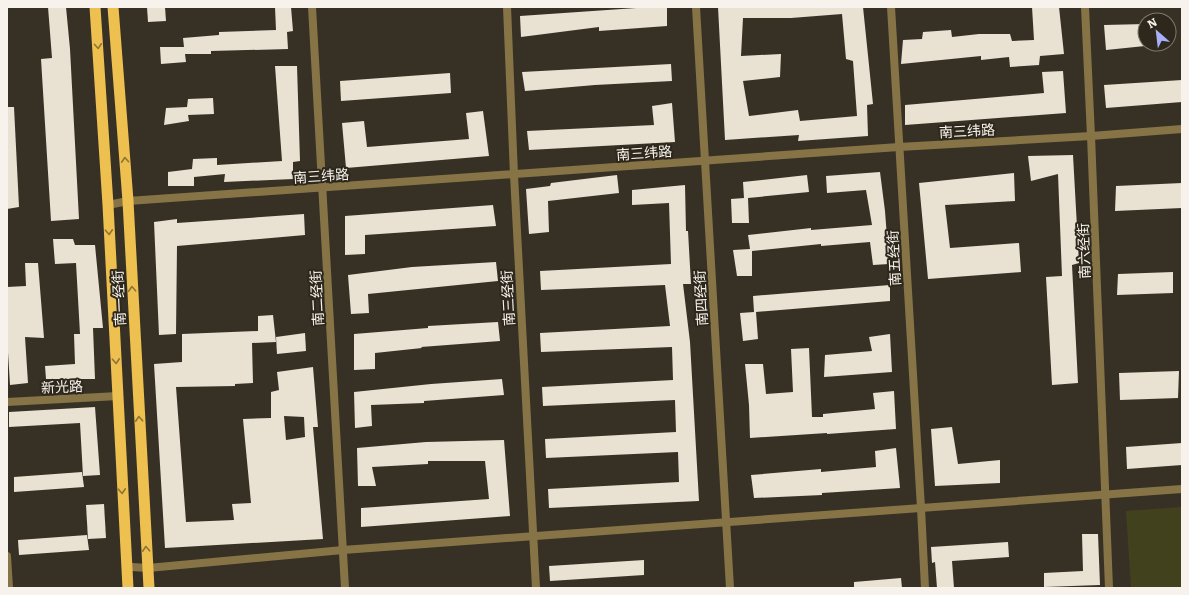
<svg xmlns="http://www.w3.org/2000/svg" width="1189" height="595" font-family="Literata,'Noto Sans SC',serif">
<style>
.green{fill:#41421d}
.building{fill:#e9e1d2;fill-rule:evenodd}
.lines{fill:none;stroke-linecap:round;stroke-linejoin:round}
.minor{stroke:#877446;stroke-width:8}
.tertiary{stroke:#877446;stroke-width:8}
.trunk{stroke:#eec04f;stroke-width:11}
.oneway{stroke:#8e7436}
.labels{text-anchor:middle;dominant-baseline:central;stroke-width:4;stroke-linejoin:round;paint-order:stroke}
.street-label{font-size:14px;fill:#f7f3ec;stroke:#2d271c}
</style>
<rect width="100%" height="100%" fill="#373125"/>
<!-- green -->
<polygon class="green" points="1182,507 1182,588 1131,588 1126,511"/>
<!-- building -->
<g class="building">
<polygon points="48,7 66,7 70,49 79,219 51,221 41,59 52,58"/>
<polygon points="147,7 165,7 166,21 148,22"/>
<polygon points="275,7 291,7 293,31 287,32 288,49 211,51 211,54 185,54 186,62 161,64 160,47 184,47 183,38 219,35 219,32 276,30"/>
<polygon points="651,7 667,7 667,26 599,31 599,27 521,37 520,16"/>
<path d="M718,7H863L873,104L867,105L868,136L798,141L799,135L725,140ZM842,14L846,59L853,61L857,116L800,121L798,110L749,116L743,81L780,77L781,54L741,56L743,18H791Z"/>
<polygon points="1032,7 1059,7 1064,54 1040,56 1039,65 1010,67 1009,57 981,60 981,56 901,64 903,40 922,39 923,32 951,30 952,37 979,34 1010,34 1012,41 1034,40"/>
<polygon points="1145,24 1145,46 1106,50 1104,25"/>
<polygon points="671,64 672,81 595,85 525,91 522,72"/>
<polygon points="275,66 297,66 300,161 293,162 293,179 224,182 225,174 194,177 194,186 168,186 168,172 192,169 193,159 217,158 217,165 282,161"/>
<polygon points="1063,71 1066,113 905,125 905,105 1044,93 1042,72"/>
<polygon points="450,73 451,93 341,101 340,81"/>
<polygon points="1182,80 1182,102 1106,108 1104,85"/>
<polygon points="213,98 214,114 188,115 189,121 164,125 166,108 187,107 188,99"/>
<polygon points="672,103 675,142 529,150 527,131 654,125 652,106"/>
<polygon points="7,107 14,107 19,207 7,209"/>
<polygon points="483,111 489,156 346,168 342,123 364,121 367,147 469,139 466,113"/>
<polygon points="1073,155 1079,263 1072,265 1078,383 1052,385 1046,277 1062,276 1058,174 1031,181 1028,156"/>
<polygon points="880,172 885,211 889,264 873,265 870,242 821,246 821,244 752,251 752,276 737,276 733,250 750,249 748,235 811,228 811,230 872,225 866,190 827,193 826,176"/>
<polygon points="1014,173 1015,201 945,205 950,248 1019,243 1021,272 928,279 919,183"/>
<polygon points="617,175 619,193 548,201 549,232 529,234 526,189 550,186 551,183"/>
<polygon points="807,175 809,192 748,198 749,223 732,223 731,199 744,198 743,182"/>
<polygon points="1182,183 1182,208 1115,211 1116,186"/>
<polygon points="685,185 686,231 688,231 691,284 683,284 690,342 699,501 549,508 548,489 679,482 678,452 546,458 545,439 676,432 675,400 543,406 542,387 673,380 672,347 541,352 540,333 670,326 665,285 541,290 540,271 671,264 669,203 632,205 632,190"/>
<polygon points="493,205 496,226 365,235 365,254 345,255 345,216"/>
<polygon points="304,214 305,235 177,246 176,334 159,335 154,222 177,219 177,223"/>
<polygon points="53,239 73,239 75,245 95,245 103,328 93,328 95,379 46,379 45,366 75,364 74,334 80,334 76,263 55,264"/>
<polygon points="496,262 498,281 368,294 369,313 351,314 348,275 412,267"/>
<polygon points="25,263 38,263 44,338 25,337 28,383 10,385 7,336 7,287 26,286"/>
<polygon points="1173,272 1173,293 1117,295 1118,274"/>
<polygon points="890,285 890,301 756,312 758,339 743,341 740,313 754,312 753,296"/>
<path d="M273,315L276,342L252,343L253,383L235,384V386L176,387L186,522L234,520L232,504L251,503L243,419L271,418V392L279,390L277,372L313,367L318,427H313L323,539L165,548L154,364L182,362V334L258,331V316ZM284,416L304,417L305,437L286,440Z"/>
<polygon points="498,322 500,341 421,347 422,348 375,353 375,369 354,370 354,334 428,328 428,326"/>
<polygon points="305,333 306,351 277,354 276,337"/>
<polygon points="890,334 892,372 824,377 825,355 872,351 869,337"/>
<polygon points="809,348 812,417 823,417 823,414 875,409 873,393 894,391 896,429 827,434 827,433 750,438 749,405 745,364 763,364 766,394 793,392 791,349"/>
<polygon points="1179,371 1178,398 1120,400 1119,373"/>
<polygon points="502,379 504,395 424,401 424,403 371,405 372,426 355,428 354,392 431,384"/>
<polygon points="95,407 100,475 83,476 80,423 9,427 9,412"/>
<polygon points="952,427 958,464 1000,460 1000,483 935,486 931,429"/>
<polygon points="504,440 510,516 361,527 361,508 489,499 485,461 428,461 428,464 372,467 376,486 358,486 357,448 426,442"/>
<polygon points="1182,443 1182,465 1127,469 1126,447"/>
<polygon points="896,448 900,488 822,493 822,495 754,498 751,475 821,469 821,472 876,467 875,451"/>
<polygon points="82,472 84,487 14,492 14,477"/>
<polygon points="104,504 106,538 88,539 86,505"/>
<polygon points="1082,534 1098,534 1100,585 1044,587 1044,573 1083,571"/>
<polygon points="87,535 89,550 19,555 18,540"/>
<polygon points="1008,542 1009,557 952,561 954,588 937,588 935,562 932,563 931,547"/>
<polygon points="644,560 644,575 550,581 549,566"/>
<polygon points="901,578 902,588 854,588 854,582"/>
</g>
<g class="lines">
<!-- minor -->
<g class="minor">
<polyline points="312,7 345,588"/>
<polyline points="507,7 514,175 536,588"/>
<polyline points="696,7 705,161 730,588"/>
<polyline points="891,7 921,508 925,588"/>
<polyline points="1085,7 1091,136 1109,588"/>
<polyline points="108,205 128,201 899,147 1091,136 1182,129"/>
<polyline points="7,402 118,396"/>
<polyline points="7,556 9,588"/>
</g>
<!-- tertiary -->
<polyline class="tertiary" points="132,567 148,568 343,550 1182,489"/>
<!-- trunk -->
<g class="trunk">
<polyline points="95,7 108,205 128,588"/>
<polyline points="113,7 128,201 149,588"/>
</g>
</g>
<!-- one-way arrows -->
<defs><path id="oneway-chevron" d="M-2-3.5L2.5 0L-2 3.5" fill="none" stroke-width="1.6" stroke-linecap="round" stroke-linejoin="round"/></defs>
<g class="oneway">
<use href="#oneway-chevron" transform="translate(98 46) rotate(86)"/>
<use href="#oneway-chevron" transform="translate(125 160) rotate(-94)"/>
<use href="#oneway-chevron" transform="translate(109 232) rotate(87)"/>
<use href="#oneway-chevron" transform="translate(132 289) rotate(-93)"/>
<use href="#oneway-chevron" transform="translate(116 361) rotate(87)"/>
<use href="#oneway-chevron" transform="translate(139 419) rotate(-93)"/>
<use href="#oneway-chevron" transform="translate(122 491) rotate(87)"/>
<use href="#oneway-chevron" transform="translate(146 549) rotate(-93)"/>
</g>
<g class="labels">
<!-- street labels -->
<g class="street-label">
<text transform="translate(967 130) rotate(-3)">南三纬路</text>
<text transform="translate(644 152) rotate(-4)">南三纬路</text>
<text transform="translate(321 175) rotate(-4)">南三纬路</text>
<text transform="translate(1083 251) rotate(-92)">南六经街</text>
<text transform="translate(893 258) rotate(-93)">南五经街</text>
<text transform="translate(118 298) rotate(-93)">南一经街</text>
<text transform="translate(316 298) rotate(-93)">南二经街</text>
<text transform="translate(507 298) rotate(-93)">南三经街</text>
<text transform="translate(700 298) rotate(-93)">南四经街</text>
<text transform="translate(62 386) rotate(-3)">新光路</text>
</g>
</g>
<!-- border -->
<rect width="1189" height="595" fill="none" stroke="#f7f3ec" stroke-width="16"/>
<!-- north arrow -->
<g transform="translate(1157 32) rotate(332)"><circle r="19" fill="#2d271c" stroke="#7e796f"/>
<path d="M0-3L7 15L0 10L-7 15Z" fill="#a8b0fc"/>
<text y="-6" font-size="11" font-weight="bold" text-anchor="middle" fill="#f7f3ec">N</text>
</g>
</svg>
